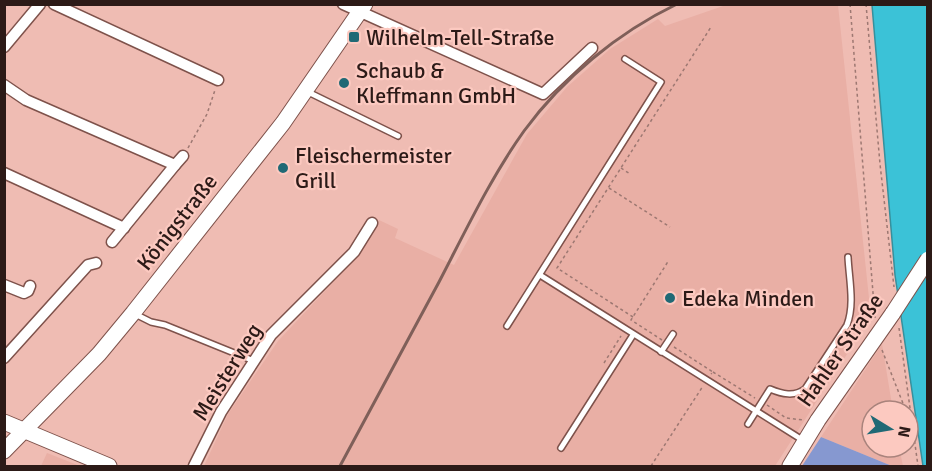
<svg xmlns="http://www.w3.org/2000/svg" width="932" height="471" font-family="Signika,sans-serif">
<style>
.built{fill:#e9afa5}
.green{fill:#8698d0}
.water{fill:#3bc2d7;stroke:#36909d;stroke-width:1.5}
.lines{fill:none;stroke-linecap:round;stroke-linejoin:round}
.lane-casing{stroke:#7e524b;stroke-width:8}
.street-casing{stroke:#7e524b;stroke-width:13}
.secondary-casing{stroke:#7e524b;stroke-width:17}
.path{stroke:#9d7872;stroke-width:1.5;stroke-dasharray:3 3;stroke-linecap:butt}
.lane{stroke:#fff;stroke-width:5}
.street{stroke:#fff;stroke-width:10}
.secondary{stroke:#fff;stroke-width:15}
.rail{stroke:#7f5f59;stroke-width:3}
.secondary-bridge-casing{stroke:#7e524b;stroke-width:17;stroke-linecap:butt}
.secondary-bridge{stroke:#fff;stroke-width:15}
.poi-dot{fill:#206975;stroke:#fcc9c0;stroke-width:2}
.labels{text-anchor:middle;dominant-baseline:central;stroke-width:4.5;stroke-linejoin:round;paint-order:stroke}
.poi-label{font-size:22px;fill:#2c1a17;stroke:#fcc9c0;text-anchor:start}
.street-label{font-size:22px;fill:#2c1a17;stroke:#fcc9c0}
</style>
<rect width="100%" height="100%" fill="#efbcb3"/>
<!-- built -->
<g class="built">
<polygon points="726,5 838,5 871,317 775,466 204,466 228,414 278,341 356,258 379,220 398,229 395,238 454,265 527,134 567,87 610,49 658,19 665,26"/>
<polygon points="882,344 893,411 872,411 872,447 899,447 903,466 892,466 821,437"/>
<polygon points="47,453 80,466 41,466"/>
</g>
<!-- green -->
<polygon class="green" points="821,437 892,466 802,466"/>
<!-- water -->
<polygon class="water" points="872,5 927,5 927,466 923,466 895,275"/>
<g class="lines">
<defs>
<g id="lane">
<polyline points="308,92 398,136"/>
<polyline points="540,275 804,441"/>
<polyline points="135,314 151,322 165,325 254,361"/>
<polyline points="507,326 661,82 625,59"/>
<polyline points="661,352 673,334"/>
<path d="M748,424L770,389C782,394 794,397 805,389L847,325C855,304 849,279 848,257"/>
<polyline points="561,448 633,335"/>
</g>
<g id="street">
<polyline points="54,4 218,80"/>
<polyline points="343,4 543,94 592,48"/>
<polyline points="4,47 40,4"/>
<polyline points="4,85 26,100 175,165 183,156"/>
<polyline points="4,173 124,228"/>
<polyline points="112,242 175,165"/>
<polyline points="4,285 24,293 28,291 30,286"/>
<polyline points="4,358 88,265 96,263"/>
<polyline points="194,466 221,412 271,335 354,252 372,223"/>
</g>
<g id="secondary">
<polyline points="4,422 109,466"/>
<polyline points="4,451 99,354 133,313 283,123 365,4"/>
<polyline points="790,466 818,420 893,313"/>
</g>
</defs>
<!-- lane casing -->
<use href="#lane" class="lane-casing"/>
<!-- street casing -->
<use href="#street" class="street-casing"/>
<!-- secondary casing -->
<use href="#secondary" class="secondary-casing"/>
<!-- path -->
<g class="path">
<polyline points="850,4 875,318"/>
<polyline points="866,4 880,164 894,287"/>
<polyline points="188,148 207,114 215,90"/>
<polyline points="621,168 630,174"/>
<polyline points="609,188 670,227"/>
<polyline points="633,317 557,268 711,27"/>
<polyline points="899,328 918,466"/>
<polyline points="662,340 631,320 669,260"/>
<polyline points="674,347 713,372 711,374"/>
<polyline points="882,350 906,411"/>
<polyline points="604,363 621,336"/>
<polyline points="713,372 755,398"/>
<polyline points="767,405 786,418 803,420"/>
<polyline points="908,416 911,423"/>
<polyline points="651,466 703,386"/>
</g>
<!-- lane -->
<use href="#lane" class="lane"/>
<!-- street -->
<use href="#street" class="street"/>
<!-- secondary -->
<use href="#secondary" class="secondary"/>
<!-- rail -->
<path class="rail" d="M340,466C373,405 406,343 439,282C465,232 491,177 524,131C563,78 617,33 677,4"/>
<defs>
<polyline id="secondary-bridge" points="893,313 928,259"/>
</defs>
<!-- secondary-bridge casing -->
<use href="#secondary-bridge" class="secondary-bridge-casing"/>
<!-- secondary-bridge -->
<use href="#secondary-bridge" class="secondary-bridge"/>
</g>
<!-- markers -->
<g class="poi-dot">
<rect x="348" y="31" width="12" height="12" rx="3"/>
<circle cx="344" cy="83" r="6"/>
<circle cx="283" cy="168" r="6"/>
<circle cx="670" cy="298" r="6"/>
</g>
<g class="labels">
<!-- poi labels -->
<g class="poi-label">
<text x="366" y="37">Wilhelm-Tell-Straße</text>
<text x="356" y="70">Schaub &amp;<tspan x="356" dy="25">Kleffmann GmbH</tspan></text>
<text x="295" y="155">Fleischermeister<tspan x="295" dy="25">Grill</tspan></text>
<text x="682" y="298">Edeka Minden</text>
</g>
<!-- street labels -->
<g class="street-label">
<text transform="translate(177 222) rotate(-52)">Königstraße</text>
<text transform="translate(840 350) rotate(-55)">Hahler Straße</text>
<text transform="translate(227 372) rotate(-58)">Meisterweg</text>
</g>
</g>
<!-- border -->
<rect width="932" height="471" fill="none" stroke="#2c1a17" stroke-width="12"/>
<!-- north arrow -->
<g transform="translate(890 429) rotate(101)"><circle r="28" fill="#fcc9c0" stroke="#a9837c" stroke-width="1.5"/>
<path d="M0-4.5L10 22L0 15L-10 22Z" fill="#206975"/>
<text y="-9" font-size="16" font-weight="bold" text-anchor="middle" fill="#2c1a17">N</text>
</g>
</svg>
